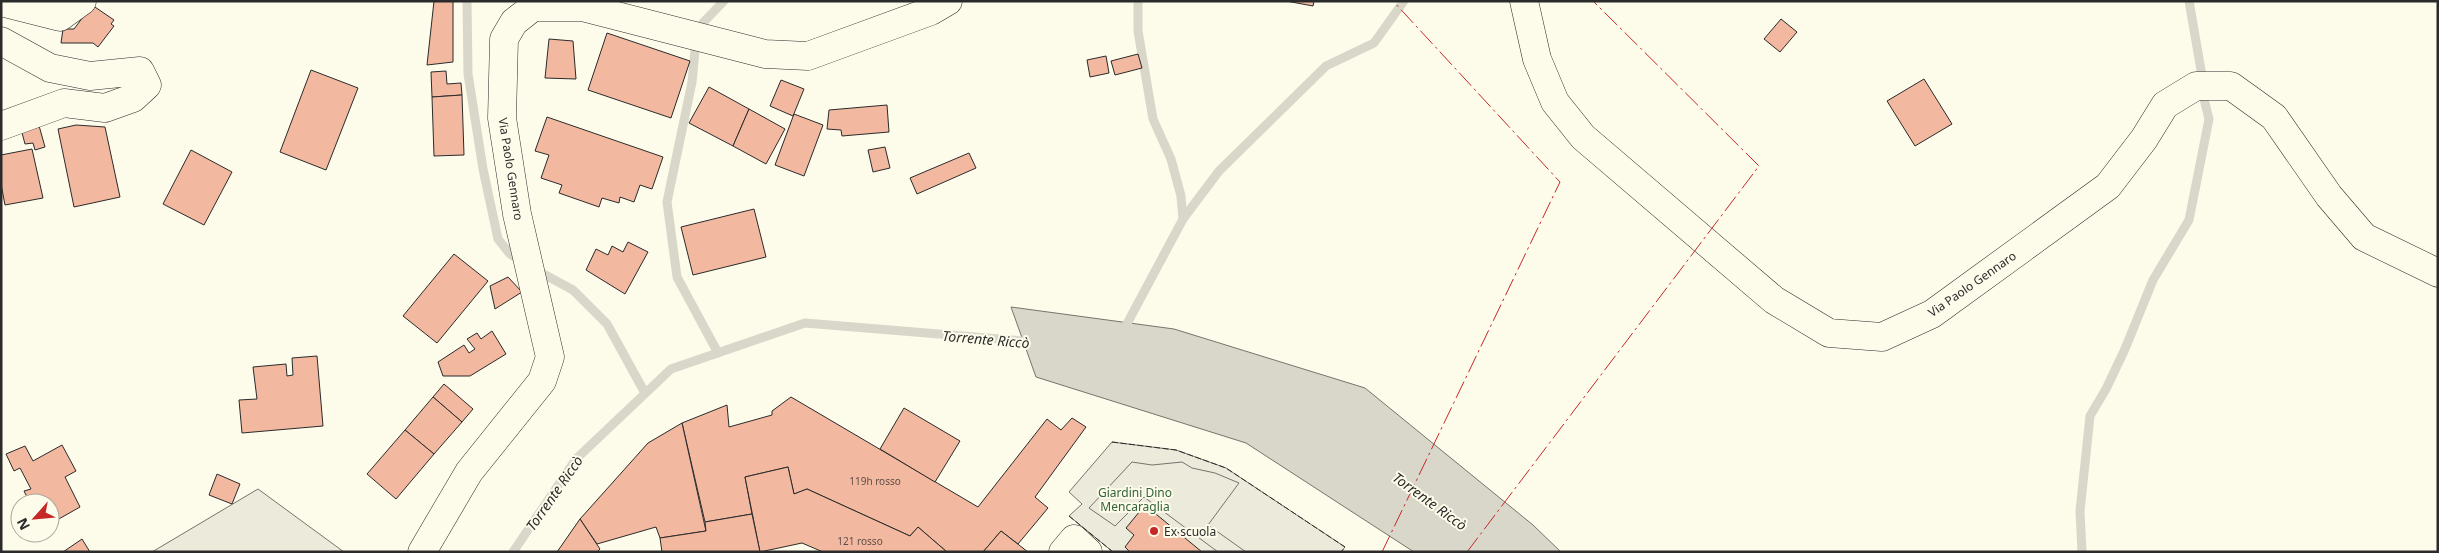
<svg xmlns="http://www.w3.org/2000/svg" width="2439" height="553" font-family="'Noto Sans',sans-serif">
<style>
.green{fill:#ecebdb;stroke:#74746e}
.parking{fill:#eceadb;stroke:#74746e}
.water{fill:#d8d7c9;stroke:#74746e}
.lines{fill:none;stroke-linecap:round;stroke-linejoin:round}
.stream{stroke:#d8d7c9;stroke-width:9}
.building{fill:#f2b8a0;stroke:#2b2b2b}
.minor-casing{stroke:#2b2b2b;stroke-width:29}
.minor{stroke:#fdfbea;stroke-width:28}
.fence{stroke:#2b2b2b;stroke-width:1;stroke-dasharray:6 2.5;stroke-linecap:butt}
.power{stroke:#c62828;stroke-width:1;stroke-dasharray:18 4 2.5 4;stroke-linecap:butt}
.poi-dot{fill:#c62828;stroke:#fdfbea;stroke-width:2}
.labels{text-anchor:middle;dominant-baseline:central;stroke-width:4;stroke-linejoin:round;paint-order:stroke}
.number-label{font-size:10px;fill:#5d4e48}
.street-label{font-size:12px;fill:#2b2b2b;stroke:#fdfbea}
.park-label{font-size:12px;fill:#34623c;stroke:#fdfbea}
.poi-label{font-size:12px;fill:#2b2b2b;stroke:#fdfbea;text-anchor:start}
.water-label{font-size:14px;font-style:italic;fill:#2b2b2b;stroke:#fdfbea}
</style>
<rect width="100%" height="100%" fill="#fdfbea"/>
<!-- green -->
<g class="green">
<polygon points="1112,442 1176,450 1226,468 1345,547 1341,552 1113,552 1069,516 1082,504 1069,492"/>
<polygon points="258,489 344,552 152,552"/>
</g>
<!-- parking -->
<polygon class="parking" points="1132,462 1152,465 1182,462 1192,468 1215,473 1239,483 1208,525 1246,552 1218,552 1144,497 1115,526 1089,508"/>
<!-- water -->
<polygon class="water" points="1011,307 1174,329 1365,388 1533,525 1561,552 1414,552 1246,443 1036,377"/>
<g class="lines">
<!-- stream -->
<g class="stream">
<polyline points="467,1 468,74 483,169 498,239 510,254 523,262"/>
<polyline points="1138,1 1138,31 1153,119 1171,159 1181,196 1183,219"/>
<polyline points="536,270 573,290 607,324 645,393"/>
<polyline points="1123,331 1183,219 1219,171 1326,66 1374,43 1404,1"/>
<polyline points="718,353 677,277 667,202 692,82 697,29 724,1"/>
<polyline points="513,552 576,459 671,369 805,323 1035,342"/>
<polyline points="2082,552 2080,511 2090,416 2106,389 2125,349 2153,280 2189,220 2209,119 2203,95 2201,70 2189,1"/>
</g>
</g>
<!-- building -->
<g class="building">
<polygon points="434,1 453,1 453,62 427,65"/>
<polygon points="1286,1 1314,1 1313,6"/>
<polygon points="92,5 114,20 111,24 114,26 98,47 93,43 61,43 63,29 74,29"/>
<polygon points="1781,19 1797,32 1780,52 1764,39"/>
<polygon points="607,33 690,61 671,118 588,90"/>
<polygon points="549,39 573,41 576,79 545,78"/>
<polygon points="1138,54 1142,68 1115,75 1111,61"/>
<polygon points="1106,56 1109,73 1090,77 1087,60"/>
<polygon points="311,70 358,88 326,170 280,152"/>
<polygon points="446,71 447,84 461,83 462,95 432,97 431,72"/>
<polygon points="1924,79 1952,124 1915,146 1887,101"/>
<polygon points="781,80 804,89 793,116 770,106"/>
<polygon points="709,87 749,109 733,146 689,123"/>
<polygon points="462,95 464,155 434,156 432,97"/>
<polygon points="887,105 889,132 842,136 841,130 827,129 829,110"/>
<polygon points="749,109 785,129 766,164 733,146"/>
<polygon points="794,114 823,125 804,176 775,165"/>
<polygon points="547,117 663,157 652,189 640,185 634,202 620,197 619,203 602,198 599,207 559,193 562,185 541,178 549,155 535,151"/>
<polygon points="38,122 45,147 35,150 33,143 25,144 21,129"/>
<polygon points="76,125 105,127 120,197 74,207 58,129"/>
<polygon points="885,147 890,168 873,172 868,150"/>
<polygon points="32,149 43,198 5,205 1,184 1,155"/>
<polygon points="191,150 232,172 204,225 163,204"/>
<polygon points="969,153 976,168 917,194 910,178"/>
<polygon points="754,209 766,257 693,275 681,227"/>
<polygon points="628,242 648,252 625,294 586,270 596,249 608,255 612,246 623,252"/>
<polygon points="454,254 488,281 437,343 403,316"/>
<polygon points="508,277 522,292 495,309 490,286"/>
<polygon points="492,331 506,354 470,376 443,376 438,362 464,345 469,353 475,349 467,339 477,333 481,339"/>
<polygon points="317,356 323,426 242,433 239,400 257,399 253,367 286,364 287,376 293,375 292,358"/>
<polygon points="444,384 473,409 462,422 433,397"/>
<polygon points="433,397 462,422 434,454 405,430"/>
<polygon points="791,397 978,507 1047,419 1061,430 1072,418 1086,427 1035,497 1048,508 1018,544 1001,531 983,552 947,552 918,527 910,536 807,489 794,494 788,467 745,477 752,514 705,522 682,423 727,405 729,427 772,415 772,411"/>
<polygon points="904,408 960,441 935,482 880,449"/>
<polygon points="682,423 706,531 660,538 656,527 597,544 580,519 648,443"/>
<polygon points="405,430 434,454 396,499 367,474"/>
<polygon points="62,445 76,471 65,477 80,507 50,524 50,503 30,503 24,491 31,489 20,468 14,471 6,454 25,446 33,461"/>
<polygon points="788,467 794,494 807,489 910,536 918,527 947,552 823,552 802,543 760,552 745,477"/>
<polygon points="217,474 240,484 232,504 209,495"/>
<polygon points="1145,505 1202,552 1130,552 1125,547 1134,535 1126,528"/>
<polygon points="752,514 760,552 662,552 660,538 706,531 705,522"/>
<polygon points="580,519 600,549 597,552 557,552"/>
<polygon points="1001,531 1028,552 983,552"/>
<polygon points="82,539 90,552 63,552"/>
</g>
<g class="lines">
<defs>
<g id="minor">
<polyline points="1524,1 1537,59 1555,102 1583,137 1774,300 1829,333 1882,337 1932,314 2108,186 2144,139 2165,105 2196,86 2231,86 2274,117 2329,196 2364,237 2438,273"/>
<polyline points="1,2 60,17 82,1"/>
<polyline points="1,41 50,68 90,76 140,71 147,85 133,98 105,108 64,103 1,126"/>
<polyline points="422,552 469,472 542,381 550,357 517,214 502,118 504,39 514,22 533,7 582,7 765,54 808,56 931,11 948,1"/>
<polyline points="1063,552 1074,539 1088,552"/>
</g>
</defs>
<!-- minor casing -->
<use href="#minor" class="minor-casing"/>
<!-- minor -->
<use href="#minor" class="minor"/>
<!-- fence -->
<g class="fence">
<polyline points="1112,442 1176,450 1226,468 1345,547 1341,552"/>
<polyline points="1069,516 1113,552"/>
</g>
<!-- power -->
<g class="power">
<polyline points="1382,552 1560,182 1393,1"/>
<polyline points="1467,552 1759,166 1593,1"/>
</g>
</g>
<!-- markers -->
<circle class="poi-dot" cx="1154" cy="531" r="5"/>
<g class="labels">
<!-- number labels -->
<g class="number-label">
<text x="875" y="481">119h rosso</text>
<text x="860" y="541">121 rosso</text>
</g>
<!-- street labels -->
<g class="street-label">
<text transform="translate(511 169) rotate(81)">Via Paolo Gennaro</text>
<text transform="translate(1972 284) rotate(-35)">Via Paolo Gennaro</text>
</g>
<!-- park labels -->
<g class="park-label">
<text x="1135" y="492">Giardini Dino<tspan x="1135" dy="14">Mencaraglia</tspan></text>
</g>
<!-- poi labels -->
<g class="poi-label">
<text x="1164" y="531">Ex scuola</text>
</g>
<!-- water labels -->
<g class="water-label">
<text transform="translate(986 339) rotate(5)">Torrente Riccò</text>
<text transform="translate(554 493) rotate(-55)">Torrente Riccò</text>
<text transform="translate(1430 501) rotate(36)">Torrente Riccò</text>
</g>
</g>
<!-- border -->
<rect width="2439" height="553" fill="none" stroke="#2b2b2b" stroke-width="5"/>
<!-- north arrow -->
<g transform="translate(35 518) rotate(243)"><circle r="24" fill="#fdfbea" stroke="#a9a89e"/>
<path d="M0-4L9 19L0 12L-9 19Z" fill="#c62828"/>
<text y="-8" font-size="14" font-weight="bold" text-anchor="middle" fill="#2b2b2b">N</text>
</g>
</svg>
